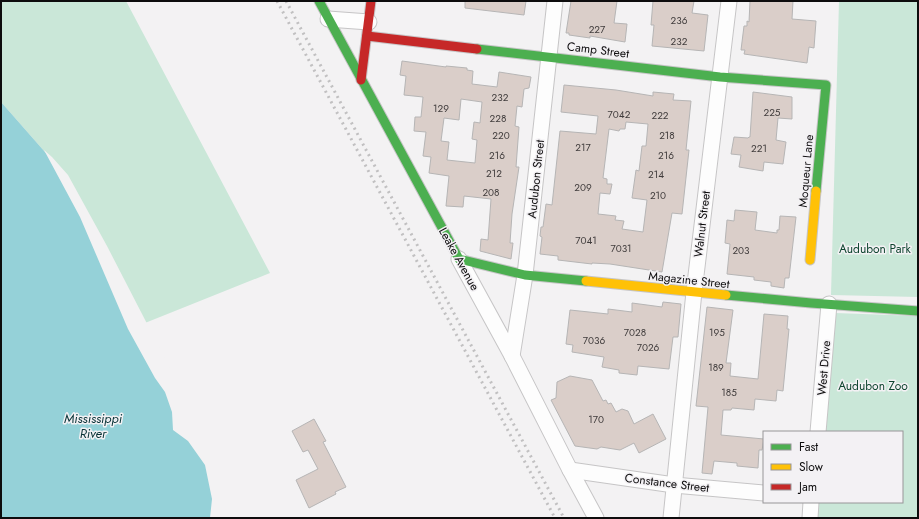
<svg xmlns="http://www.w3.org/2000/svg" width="919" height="519" font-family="Jost,sans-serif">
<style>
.green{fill:#cae7d8}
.water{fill:#95d1d8}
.pier{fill:#f3f2f3}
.building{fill:#dacec9;stroke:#b6b5b5;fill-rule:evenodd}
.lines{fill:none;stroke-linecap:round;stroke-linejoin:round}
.street-casing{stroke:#c6c5c6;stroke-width:17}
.fast-casing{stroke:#c6c5c6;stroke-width:11}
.slow-casing{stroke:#c6c5c6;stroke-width:11}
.jam-casing{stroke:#c6c5c6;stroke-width:11}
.street{stroke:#fdfdfd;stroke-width:15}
.fast{stroke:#4caf50;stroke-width:9}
.slow{stroke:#ffc107;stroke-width:9}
.jam{stroke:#c62828;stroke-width:9}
.rail{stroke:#c1c0c1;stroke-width:3;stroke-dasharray:2 4;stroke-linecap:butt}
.labels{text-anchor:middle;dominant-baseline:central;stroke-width:3;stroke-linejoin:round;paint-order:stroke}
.number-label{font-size:10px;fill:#403c3c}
.street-label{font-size:12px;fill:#0d0c0d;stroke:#f3f1f4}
.park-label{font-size:12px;fill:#0e452f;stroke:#f3f1f4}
.water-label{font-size:13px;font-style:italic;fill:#073236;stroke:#f3f1f4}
</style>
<rect width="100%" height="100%" fill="#f3f2f3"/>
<!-- green -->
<g class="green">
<polygon points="1,1 126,1 270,273 145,323 66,176 1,102"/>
<polygon points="839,1 918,1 918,297 831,295"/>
<polygon points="835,313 918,316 918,518 812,518 814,502 902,502 902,432 822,432"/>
</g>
<!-- water -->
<polygon class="water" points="1,102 66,176 187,419 218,464 223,518 1,518"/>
<!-- pier -->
<polygon class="pier" points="44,150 52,157 68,175 107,246 174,376 188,418 220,464 226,510 225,518 210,518 212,499 205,465 188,441 173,430 172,412 165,392 155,378 128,329 80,217"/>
<!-- building -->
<g class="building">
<polygon points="465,1 526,1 524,15 465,8"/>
<polygon points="571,1 617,1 614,23 627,24 625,42 590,36 590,38 569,35 569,33 566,33"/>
<polygon points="653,1 694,1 692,13 708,15 704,51 652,46 654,25 651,25"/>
<polygon points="750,1 793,1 792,19 816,21 814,48 809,47 807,63 744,54 745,50 741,50 744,26 747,26 747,21 749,22"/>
<path d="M402,61L446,67V66L467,68V70L473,71L472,84L497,87L499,72L531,77L529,88L524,89L522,107L517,106L515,126L519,127L516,167H519L512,214L510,243H513L511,259L480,251L481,239L488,240L491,199L464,196L463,207L446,206L449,176L429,173L431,157L423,156L426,132L414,131L415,117H421L423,97L404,95L406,76L400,75ZM461,99L482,102L480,123L474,122L472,139L477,140L475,163L447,160L449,142L441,141L444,118L459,120Z"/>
<path d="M564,85L616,90L653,96V92L674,94L673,100L691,101L686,150H689L682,214L672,213L662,272L610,264L592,263V264L558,260V256L540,254L542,237L540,236L541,227H543L546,204L552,205L560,131L596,134L598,116L561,112ZM626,122L648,124L646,146H642L639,171L636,170L632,198L647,200L643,232L622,229L624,221L615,220L616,216L598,214L600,193L610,194L612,184H607V179L603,178L609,129L619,131L620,129H625Z"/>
<polygon points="753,92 792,97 792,119 778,118 776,140 786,142 783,164 764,162 763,171 739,167 741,155 731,154 734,137 748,138 749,137 750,137"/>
<polygon points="735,210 757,212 755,230 777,233 777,230 779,230 780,216 796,217 789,278 785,278 784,288 771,286 771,282 754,280 754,277 727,274 730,244 725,243 727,220 734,221"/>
<polygon points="663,302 681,304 678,337 673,337 669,369 638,366 637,375 619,373 619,370 602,367 604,357 572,352 573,345 566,344 570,310 608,314 608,309 632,312 632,303 662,307"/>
<polygon points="707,307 733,310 726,363 731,363 730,376 758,379 764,314 788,316 787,329 789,329 783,391 777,390 776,401 755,399 754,410 732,408 731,410 723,410 721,435 764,439 762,450 759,450 758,468 737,466 737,463 714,461 712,474 702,473 708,407 696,406"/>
<polygon points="570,376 592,380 603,401 606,400 608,404 611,403 616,412 622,409 628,411 634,424 653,414 666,439 639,453 634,443 620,450 601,447 597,449 575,446 551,400 556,398 557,382"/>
<polygon points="314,419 326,441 323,442 346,487 335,492 336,494 309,508 296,480 318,469 308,450 303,452 292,431"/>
</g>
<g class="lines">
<defs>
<g id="street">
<polyline points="328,19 369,22"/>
<polyline points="459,259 512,356 570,470 596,518"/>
<polyline points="512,356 525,275 555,1"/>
<polyline points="818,432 829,304"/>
<polyline points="570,470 674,485 764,493"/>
<polyline points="671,518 694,292 729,1"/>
<polyline points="810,518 811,502"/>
</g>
<g id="fast">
<polyline points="319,1 459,259 525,275 586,281"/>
<polyline points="477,49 720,77 826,85 816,191"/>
<polyline points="726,295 811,303 918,311"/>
</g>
<g id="slow">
<polyline points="810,260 816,191"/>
<polyline points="586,281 726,295"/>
</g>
<g id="jam">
<polyline points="367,36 477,49"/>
<polyline points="361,80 371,1"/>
</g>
</defs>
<!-- street casing -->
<use href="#street" class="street-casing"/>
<!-- fast casing -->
<use href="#fast" class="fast-casing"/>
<!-- slow casing -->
<use href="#slow" class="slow-casing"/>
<!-- jam casing -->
<use href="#jam" class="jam-casing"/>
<!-- street -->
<use href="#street" class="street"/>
<!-- fast -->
<use href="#fast" class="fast"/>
<!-- slow -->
<use href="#slow" class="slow"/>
<!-- jam -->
<use href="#jam" class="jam"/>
<!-- rail -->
<g class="rail">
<polyline points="277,1 555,518"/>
<polyline points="286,1 564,518"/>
</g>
</g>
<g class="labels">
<!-- number labels -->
<g class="number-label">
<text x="679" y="20">236</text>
<text x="597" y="29">227</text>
<text x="679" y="41">232</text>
<text x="500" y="97">232</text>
<text x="441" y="108">129</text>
<text x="772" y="112">225</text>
<text x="619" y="114">7042</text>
<text x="660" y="115">222</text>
<text x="498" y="118">228</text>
<text x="501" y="135">220</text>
<text x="667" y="135">218</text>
<text x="583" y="147">217</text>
<text x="759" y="148">221</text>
<text x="497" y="155">216</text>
<text x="666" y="155">216</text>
<text x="494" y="173">212</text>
<text x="656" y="174">214</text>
<text x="583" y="187">209</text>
<text x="491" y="192">208</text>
<text x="658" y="195">210</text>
<text x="586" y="240">7041</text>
<text x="621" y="248">7031</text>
<text x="741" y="250">203</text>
<text x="635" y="332">7028</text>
<text x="717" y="332">195</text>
<text x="594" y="340">7036</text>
<text x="648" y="347">7026</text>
<text x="716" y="367">189</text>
<text x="729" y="392">185</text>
<text x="596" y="419">170</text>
</g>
<!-- street labels -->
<g class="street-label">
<text transform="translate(598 50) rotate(7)">Camp Street</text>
<text transform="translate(806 171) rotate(-85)">Moqueur Lane</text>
<text transform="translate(536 179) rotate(-84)">Audubon Street</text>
<text transform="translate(702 224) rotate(-83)">Walnut Street</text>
<text transform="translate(459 259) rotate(61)">Leake Avenue</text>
<text transform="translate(689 280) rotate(6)">Magazine Street</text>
<text transform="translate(824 368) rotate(-85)">West Drive</text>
<text transform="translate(667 483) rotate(7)">Constance Street</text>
</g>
<!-- park labels -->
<g class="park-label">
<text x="875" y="249">Audubon Park</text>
<text x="873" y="386">Audubon Zoo</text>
</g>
<!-- water labels -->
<g class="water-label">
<text x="93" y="418">Mississippi<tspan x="93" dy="15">River</tspan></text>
</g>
</g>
<!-- border -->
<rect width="919" height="519" fill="none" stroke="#0d0c0d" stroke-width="4"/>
<!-- legend -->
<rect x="763" y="431" width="140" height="72" fill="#f3f1f4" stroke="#979598"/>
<rect x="771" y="444" width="20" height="6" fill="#4caf50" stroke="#979598"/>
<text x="799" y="451" font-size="12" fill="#0d0c0d">Fast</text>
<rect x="771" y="464" width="20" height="6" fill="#ffc107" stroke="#979598"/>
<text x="799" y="471" font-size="12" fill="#0d0c0d">Slow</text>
<rect x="771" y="484" width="20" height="6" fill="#c62828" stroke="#979598"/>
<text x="799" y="491" font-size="12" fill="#0d0c0d">Jam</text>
</svg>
